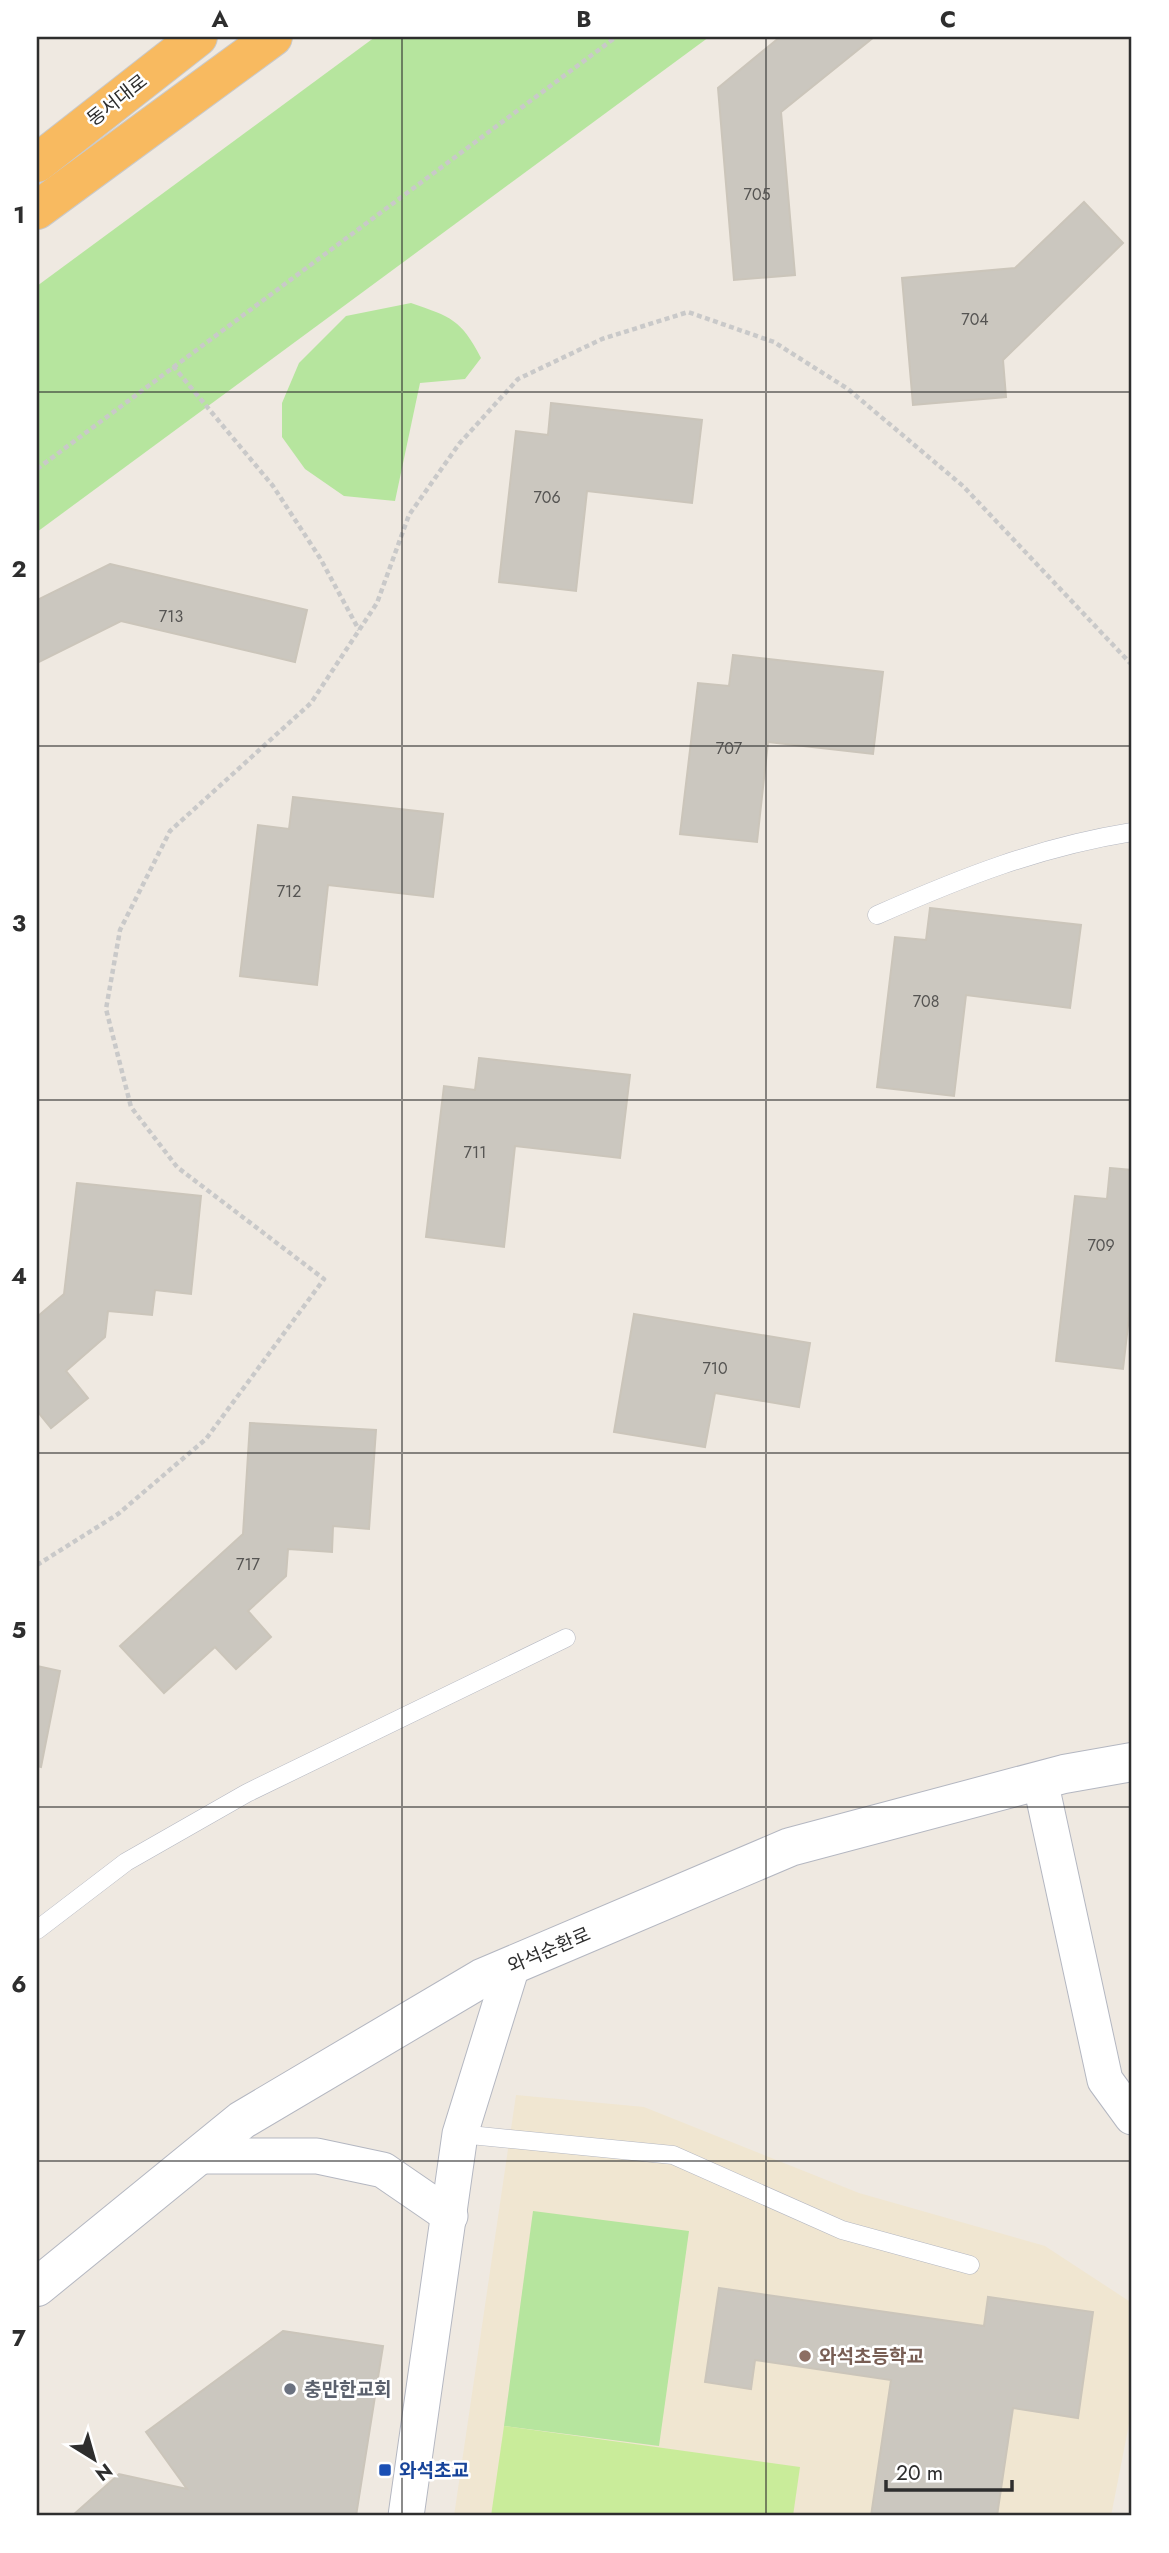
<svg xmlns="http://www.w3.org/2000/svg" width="1169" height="2553" font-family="Jost,'Noto Sans KR',sans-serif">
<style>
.education{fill:#f0e6d1}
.green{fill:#b6e59e}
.pitch{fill:#c9ec9a}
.building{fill:#cbc7bf;stroke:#cbc5ba;stroke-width:2}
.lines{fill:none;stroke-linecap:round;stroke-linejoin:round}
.service-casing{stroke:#b4b7c1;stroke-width:19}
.minor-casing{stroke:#b4b7c1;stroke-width:37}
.tertiary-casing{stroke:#b4b7c1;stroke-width:40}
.trunk-casing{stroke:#c9c9c9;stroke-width:40}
.path{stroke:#c9c9c9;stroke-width:4.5;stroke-dasharray:5 3.5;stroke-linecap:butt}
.service{stroke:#fff;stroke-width:18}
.minor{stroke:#fff;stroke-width:35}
.tertiary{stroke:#fff;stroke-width:38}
.trunk{stroke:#f8ba60;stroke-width:38}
.grid{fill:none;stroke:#2e2e2e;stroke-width:2;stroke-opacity:0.55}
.education-dot{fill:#8d6e63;stroke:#fff;stroke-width:2.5}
.worship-dot{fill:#6b7280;stroke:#fff;stroke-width:2.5}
.transit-dot{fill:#1a4fb4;stroke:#fff;stroke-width:2.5}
.labels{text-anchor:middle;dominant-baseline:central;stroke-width:5;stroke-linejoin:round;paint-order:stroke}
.number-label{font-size:16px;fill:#555452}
.street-label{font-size:19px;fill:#2e2e2e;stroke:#fff}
.education-label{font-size:19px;font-weight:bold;fill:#785e54;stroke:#fff;text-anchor:start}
.worship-label{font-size:19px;font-weight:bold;fill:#5b616d;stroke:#fff;text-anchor:start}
.transit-label{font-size:19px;font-weight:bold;fill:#164399;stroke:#fff;text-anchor:start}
.neatline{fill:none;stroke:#2e2e2e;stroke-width:2.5}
.grid-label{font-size:23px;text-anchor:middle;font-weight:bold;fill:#2e2e2e}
</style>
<rect width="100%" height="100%" fill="#efe9e1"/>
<!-- education -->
<polygon class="education" points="516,2095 644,2107 859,2193 1045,2246 1132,2303 1132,2409 1111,2516 454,2516"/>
<!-- green -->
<g class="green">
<polygon points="375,37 709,37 37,532 37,286"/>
<path d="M411,303C451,317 461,319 481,358L465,379L420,383L395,501L344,496L305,469L282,437V403L299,363L346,316Z"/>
<polygon points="533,2211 689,2231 659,2446 504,2426"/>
</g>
<!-- pitch -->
<polygon class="pitch" points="504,2426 800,2467 793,2516 491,2516"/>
<!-- building -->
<g class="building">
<polygon points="780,37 874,37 781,112 795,275 734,280 718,88"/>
<polygon points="1084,202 1123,243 1003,360 1006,397 913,405 902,278 1015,268"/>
<polygon points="551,403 702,420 692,503 587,491 576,591 499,582 516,431 548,435"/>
<polygon points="110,564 307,610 295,662 121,621 37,663 37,600"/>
<polygon points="733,655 883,672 873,754 768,742 757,842 680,834 698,683 729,686"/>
<polygon points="293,797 443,814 433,897 328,885 317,985 240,976 258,825 289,829"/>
<polygon points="930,908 1081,925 1070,1008 966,995 954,1096 877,1087 895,937 926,940"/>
<polygon points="479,1058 630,1075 620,1158 515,1146 504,1247 426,1237 444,1086 475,1090"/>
<polygon points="1110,1168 1132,1170 1132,1291 1123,1369 1056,1361 1075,1196 1107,1199"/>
<polygon points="77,1183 201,1196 191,1294 155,1290 152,1315 108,1311 105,1337 66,1371 88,1398 51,1428 37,1411 37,1317 64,1294"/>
<polygon points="634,1314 810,1343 799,1407 715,1393 705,1447 614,1432"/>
<polygon points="250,1423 376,1430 369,1529 333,1526 332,1552 288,1549 286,1576 248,1611 271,1637 236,1669 215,1647 164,1693 120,1646 243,1534"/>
<polygon points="37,1666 60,1671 41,1767 37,1766"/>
<polygon points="719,2288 984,2326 988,2297 1093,2312 1078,2418 1013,2408 997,2516 871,2516 891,2380 755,2360 751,2389 705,2382"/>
<polygon points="283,2331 383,2346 356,2516 72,2516 119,2474 187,2489 146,2432"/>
</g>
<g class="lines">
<defs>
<g id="service">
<path d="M877,915C963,877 1039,847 1132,832"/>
<polyline points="37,1930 126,1862 247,1793 566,1638"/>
<polyline points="460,2134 673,2155 842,2230 970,2265"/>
</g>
<g id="minor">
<polyline points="1040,1780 1105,2080 1132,2117"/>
<polyline points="198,2156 317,2156 383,2170 450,2216"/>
<polyline points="406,2516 460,2134 512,1966"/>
</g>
<polyline id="tertiary" points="37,2287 242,2120 482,1978 790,1847 1064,1774 1132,1762"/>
<g id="trunk">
<polyline points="37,163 198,37"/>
<polyline points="37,210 273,37"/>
</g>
</defs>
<!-- service casing -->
<use href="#service" class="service-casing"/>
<!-- minor casing -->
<use href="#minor" class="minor-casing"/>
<!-- tertiary casing -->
<use href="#tertiary" class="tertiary-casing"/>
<!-- trunk casing -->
<use href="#trunk" class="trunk-casing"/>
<!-- path -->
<g class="path">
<polyline points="173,366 273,486 320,558 359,630"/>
<polyline points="37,469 616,37"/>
<polyline points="37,1565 118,1514 206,1439 324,1279 177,1167 131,1107 106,1009 120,930 170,831 311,703 377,603 409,515 459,444 518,379 602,339 688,312 774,342 848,389 963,486 1132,665"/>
</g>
<!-- service -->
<use href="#service" class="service"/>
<!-- minor -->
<use href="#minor" class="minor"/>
<!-- tertiary -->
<use href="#tertiary" class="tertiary"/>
<!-- trunk -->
<use href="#trunk" class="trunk"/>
</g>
<!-- grid -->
<path class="grid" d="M402,37V2516M766,37V2516M37,392H1132M37,746H1132M37,1100H1132M37,1453H1132M37,1807H1132M37,2161H1132"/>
<!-- markers -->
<circle class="education-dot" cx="805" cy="2356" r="7"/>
<circle class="worship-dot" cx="290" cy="2389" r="7"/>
<rect class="transit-dot" x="378" y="2463" width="14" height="14" rx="3.5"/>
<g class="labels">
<!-- number labels -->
<g class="number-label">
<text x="757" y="194">705</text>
<text x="975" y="319">704</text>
<text x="547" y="497">706</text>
<text x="171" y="616">713</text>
<text x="729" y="748">707</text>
<text x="289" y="891">712</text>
<text x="926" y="1001">708</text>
<text x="475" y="1152">711</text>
<text x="1101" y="1245">709</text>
<text x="715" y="1368">710</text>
<text x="248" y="1564">717</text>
</g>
<!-- street labels -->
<g class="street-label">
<text transform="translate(117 100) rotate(-38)">동서대로</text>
<text transform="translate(549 1950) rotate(-23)">와석순환로</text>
</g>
<!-- education labels -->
<g class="education-label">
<text x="819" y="2356">와석초등학교</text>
</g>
<!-- worship labels -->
<g class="worship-label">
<text x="304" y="2389">충만한교회</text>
</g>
<!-- transit labels -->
<g class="transit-label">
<text x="399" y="2470">와석초교</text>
</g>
</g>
<!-- border -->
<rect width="1169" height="2553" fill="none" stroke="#ffffff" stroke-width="77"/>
<!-- north arrow -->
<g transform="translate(94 2459) rotate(143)" stroke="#ffffff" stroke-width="5" paint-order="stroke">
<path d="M0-5L12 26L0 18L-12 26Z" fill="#2e2e2e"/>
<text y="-10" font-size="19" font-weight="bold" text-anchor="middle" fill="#2e2e2e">N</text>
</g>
<!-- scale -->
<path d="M886 2480v10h126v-10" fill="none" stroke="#2e2e2e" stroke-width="3.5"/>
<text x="896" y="2480" font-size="21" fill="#2e2e2e" stroke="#ffffff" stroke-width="5" paint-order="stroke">20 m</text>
<rect x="38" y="38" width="1092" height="2476" class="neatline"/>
<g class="grid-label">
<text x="220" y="27">A</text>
<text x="584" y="27">B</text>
<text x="948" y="27">C</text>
<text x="19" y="223">1</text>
<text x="19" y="577">2</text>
<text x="19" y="931">3</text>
<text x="19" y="1284">4</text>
<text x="19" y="1638">5</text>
<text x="19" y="1992">6</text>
<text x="19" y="2346">7</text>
</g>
</svg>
